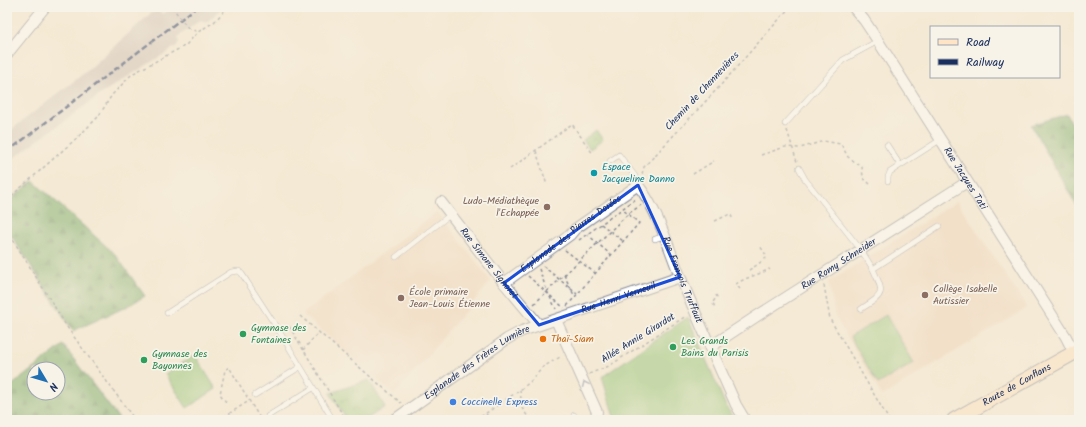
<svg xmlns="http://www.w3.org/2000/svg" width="1086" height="427" font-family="Kalam,sans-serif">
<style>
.built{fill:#f0d5bc}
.railway{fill:#cec1b9}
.forest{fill:url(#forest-firs);stroke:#476c62;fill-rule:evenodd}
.park{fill:url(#park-crowns);stroke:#557a6a}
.pitch{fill:#8fc476;stroke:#557a6a}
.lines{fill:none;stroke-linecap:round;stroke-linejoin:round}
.service-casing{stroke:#888c99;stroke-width:6}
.minor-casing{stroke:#888c99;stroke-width:12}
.secondary-casing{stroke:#888c99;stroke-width:16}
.path{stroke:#888c99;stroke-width:1.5;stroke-dasharray:3 3;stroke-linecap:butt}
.service{stroke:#fff;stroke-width:5}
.minor{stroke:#fff;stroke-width:10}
.secondary{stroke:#ffe4c6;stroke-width:14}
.rail{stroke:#1b2f5e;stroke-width:2.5;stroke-dasharray:6 3;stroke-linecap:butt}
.path-bridge{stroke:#888c99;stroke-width:1.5;stroke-dasharray:3 3;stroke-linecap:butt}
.oneway{stroke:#8d97ae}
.marked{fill:none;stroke:#1d4ed8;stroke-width:3;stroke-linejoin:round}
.culture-dot{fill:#0f9aa8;stroke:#f7f3e8;stroke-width:1.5}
.education-dot{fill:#8d6e63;stroke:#f7f3e8;stroke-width:1.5}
.leisure-dot{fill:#2e9e5b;stroke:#f7f3e8;stroke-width:1.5}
.food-dot{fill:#e8710a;stroke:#f7f3e8;stroke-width:1.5}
.shop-dot{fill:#3f7fe0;stroke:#f7f3e8;stroke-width:1.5}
.labels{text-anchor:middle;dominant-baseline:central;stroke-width:3.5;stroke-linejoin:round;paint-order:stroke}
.street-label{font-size:10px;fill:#1b2f5e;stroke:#f7f3e8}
.culture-label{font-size:10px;fill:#0d838f;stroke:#f7f3e8;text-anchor:start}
.education-label{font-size:10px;fill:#785e54;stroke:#f7f3e8;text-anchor:start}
.leisure-label{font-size:10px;fill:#27864d;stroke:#f7f3e8;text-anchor:start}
.food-label{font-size:10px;fill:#c56008;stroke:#f7f3e8;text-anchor:start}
.shop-label{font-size:10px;fill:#366cbe;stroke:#f7f3e8;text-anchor:start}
</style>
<defs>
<pattern id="forest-firs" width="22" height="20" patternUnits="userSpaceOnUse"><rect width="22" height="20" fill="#73aa67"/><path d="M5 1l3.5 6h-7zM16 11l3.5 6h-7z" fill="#5e8b58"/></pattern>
<pattern id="park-crowns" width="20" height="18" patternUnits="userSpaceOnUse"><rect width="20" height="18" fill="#8fc476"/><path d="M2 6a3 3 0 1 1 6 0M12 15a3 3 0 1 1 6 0" fill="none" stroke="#74a064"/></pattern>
</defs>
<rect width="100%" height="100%" fill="#f7f3e8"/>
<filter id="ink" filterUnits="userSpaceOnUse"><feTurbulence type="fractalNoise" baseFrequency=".025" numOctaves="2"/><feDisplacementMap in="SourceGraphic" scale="8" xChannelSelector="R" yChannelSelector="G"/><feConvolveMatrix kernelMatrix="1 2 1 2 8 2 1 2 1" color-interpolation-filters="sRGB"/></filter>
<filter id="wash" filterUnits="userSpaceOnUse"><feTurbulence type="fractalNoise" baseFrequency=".012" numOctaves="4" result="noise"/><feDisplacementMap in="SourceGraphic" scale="16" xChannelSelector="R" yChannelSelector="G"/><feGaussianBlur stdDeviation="0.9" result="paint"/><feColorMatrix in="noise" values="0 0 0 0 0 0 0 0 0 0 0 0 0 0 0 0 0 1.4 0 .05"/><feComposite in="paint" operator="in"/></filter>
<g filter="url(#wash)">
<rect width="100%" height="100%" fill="#f4e9d4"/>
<!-- built -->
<g class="built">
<polygon points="957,201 1027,308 882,396 835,316 829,282"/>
<polygon points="437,212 491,281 394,395 303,314"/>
</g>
<!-- railway -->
<polygon class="railway" points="173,7 223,7 207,22 200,20 178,37 179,41 177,46 105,91 7,163 7,133 87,71 151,13 159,11 163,14"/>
<!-- forest -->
<g class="forest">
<polygon points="1067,114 1079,137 1079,210 1031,125"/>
<polygon points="33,181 115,254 145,296 126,307 73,331 10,234 7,228 7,202"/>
<path d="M63,345L120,420H7V389ZM34,369H58V393H34Z"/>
</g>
<!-- park -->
<g class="park">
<polygon points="596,130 603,140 590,149 583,140"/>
<polygon points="369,380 385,407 365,420 347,420 330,393"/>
</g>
<!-- pitch -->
<g class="pitch">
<polygon points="886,315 914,363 878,384 850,337"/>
<polygon points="688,317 725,404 734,420 615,420 602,377"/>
<polygon points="195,355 216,389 187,408 165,374"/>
</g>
</g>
<g filter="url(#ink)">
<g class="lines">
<defs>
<g id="service">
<polyline points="785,124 843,60 878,41"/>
<polyline points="887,145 900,165"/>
<polyline points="610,161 619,155 635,176 638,185"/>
<polyline points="799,168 805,179 861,250 873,269 939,226"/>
<polyline points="888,181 888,177 890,172 940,140"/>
<polyline points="655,239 664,236"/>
<polyline points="396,257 451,214"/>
<path d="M861,309C884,294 885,295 873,269"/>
<polyline points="167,313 231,272 239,271 242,274 279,331 333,420"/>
<polyline points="255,395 300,367"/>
<polyline points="574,415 576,420"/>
<polyline points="268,416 313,388"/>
</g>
<g id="minor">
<path id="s1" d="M853,7L864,20L878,41L1066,337L1071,347L1072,354"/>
<polyline points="7,54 45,7"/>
<path id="s2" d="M441,202L504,283L539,325"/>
<path id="s3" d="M504,283L570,235L575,229L638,185C658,211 668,246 680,276C698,320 717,362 736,405L745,420"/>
<polyline points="556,320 597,412 595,420"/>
<path id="s4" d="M711,348L719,341L757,316L967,182"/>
<path id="s5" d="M394,420L507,339L522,331L680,277"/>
</g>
<g id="secondary">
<path id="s6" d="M954,420L1079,350"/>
</g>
</defs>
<!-- service casing -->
<use href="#service" class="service-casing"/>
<!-- minor casing -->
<use href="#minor" class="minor-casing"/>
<!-- secondary casing -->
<use href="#secondary" class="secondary-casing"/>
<!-- path -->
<g class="path">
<polyline points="188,28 198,32"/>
<polyline points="787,130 797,162"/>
<polyline points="536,151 547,185"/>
<polyline points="761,155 785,147 800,148 824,141 841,144 848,157 862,167 863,178 870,184"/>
<polyline points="510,169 572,124 593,154"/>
<polyline points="642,174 644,167 720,86 790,7"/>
<polyline points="693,174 714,161"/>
<polyline points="7,200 79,136 98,117 112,95 132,74 186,45 198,32 214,22 228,7"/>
<polyline points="715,221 730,214 733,219"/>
<polyline points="601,224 623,241"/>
<polyline points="7,230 69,330 135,420"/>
<polyline points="587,234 611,255"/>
<polyline points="579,240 636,199"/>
<polyline points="565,250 595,273"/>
<polyline points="543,266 577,294"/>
<polyline points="539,269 547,291 556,309"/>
<polyline points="749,270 757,265 766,258 766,255 760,246"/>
<polyline points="564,275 575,297"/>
<polyline points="528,276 564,308"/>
<polyline points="824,285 830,319 889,420"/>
<path d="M740,289L736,284C746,277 759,275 769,269L770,270"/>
<polyline points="534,304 628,214 641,205"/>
<polyline points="567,306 639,223 622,209"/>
<polyline points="715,306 712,303 717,297 716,295"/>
<polyline points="300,316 401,403"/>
<polyline points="284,328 289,326 346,420"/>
<polyline points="303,350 319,332"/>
<polyline points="589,374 609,366 686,316"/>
<polyline points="520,390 522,408 530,420"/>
<polyline points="226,402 220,394 225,370 229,367 261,420"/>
<polyline points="486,414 491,420"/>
<polyline points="985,416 987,420"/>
<polyline points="219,420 249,401"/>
<polyline points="378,420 387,414"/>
<polyline points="476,420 520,390 530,382 543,367 562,356"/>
</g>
<!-- service -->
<use href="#service" class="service"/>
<!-- minor -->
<use href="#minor" class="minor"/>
<!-- secondary -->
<use href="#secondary" class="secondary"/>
<!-- rail -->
<polyline class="rail" points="7,152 197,7"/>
<!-- path-bridge -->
<polyline class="path-bridge" points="172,7 188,28"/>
</g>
<!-- one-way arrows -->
<defs><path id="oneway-chevron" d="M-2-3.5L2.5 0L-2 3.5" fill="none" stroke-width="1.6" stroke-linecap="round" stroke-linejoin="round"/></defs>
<use class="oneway" href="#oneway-chevron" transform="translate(585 384) rotate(-114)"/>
</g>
<!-- marked area -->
<path d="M0 0H1086V427H0ZM638,185L680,277L539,325L504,283Z" fill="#f4e9d4" fill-opacity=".55" fill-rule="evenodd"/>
<path class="marked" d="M638,185L680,277L539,325L504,283Z"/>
<!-- markers -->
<circle class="culture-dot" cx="594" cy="173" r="4"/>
<g class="education-dot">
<circle cx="547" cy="207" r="4"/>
<circle cx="925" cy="295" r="4"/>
<circle cx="401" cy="298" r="4"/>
</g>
<g class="leisure-dot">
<circle cx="243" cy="334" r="4"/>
<circle cx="673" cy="347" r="4"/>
<circle cx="144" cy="360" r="4"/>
</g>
<circle class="food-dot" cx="543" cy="339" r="4"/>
<circle class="shop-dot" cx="453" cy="402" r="4"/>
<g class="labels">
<!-- street labels -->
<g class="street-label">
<text transform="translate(702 91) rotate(-47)">Chemin de Chennevières</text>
<text stroke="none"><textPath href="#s1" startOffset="205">Rue Jacques Tati</textPath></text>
<text stroke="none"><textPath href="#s3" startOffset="83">Esplanade des Pierres Dorées</textPath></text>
<text stroke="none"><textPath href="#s2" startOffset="78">Rue Simone Signoret</textPath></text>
<text stroke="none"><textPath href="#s4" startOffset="153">Rue Romy Schneider</textPath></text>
<text stroke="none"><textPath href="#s3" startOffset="271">Rue François Truffaut</textPath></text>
<text stroke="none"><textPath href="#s5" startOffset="258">Rue Henri Verneuil</textPath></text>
<text transform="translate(638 338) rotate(-32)">Allée Annie Girardot</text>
<text stroke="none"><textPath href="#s5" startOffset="101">Esplanade des Frères Lumière</textPath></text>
<text stroke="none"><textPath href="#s6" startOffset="72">Route de Conflans</textPath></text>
</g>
<!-- culture labels -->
<g class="culture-label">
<text x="602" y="167">Espace<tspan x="602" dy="12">Jacqueline Danno</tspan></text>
</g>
<!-- education labels -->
<g class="education-label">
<text x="539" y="201" text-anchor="end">Ludo-Médiathèque<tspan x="539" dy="12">l'Echappée</tspan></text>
<text x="933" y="289">Collège Isabelle<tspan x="933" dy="12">Autissier</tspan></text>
<text x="409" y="292">École primaire<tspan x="409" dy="12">Jean-Louis Étienne</tspan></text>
</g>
<!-- leisure labels -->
<g class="leisure-label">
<text x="251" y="328">Gymnase des<tspan x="251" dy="12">Fontaines</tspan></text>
<text x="681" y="341">Les Grands<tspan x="681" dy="12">Bains du Parisis</tspan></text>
<text x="152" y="354">Gymnase des<tspan x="152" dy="12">Bayonnes</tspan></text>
</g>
<!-- food labels -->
<g class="food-label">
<text x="551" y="339">Thaï-Siam</text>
</g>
<!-- shop labels -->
<g class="shop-label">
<text x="461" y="402">Coccinelle Express</text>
</g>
</g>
<!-- margin -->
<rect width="1086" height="427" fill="none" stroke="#f7f3e8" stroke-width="24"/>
<!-- legend -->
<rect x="930" y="26" width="130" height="52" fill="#f7f3e8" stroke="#9fa5b1"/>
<rect x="938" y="39" width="20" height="6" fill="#ffe4c6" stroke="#9fa5b1"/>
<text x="966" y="46" font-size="12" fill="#1b2f5e">Road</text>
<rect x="938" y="59" width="20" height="6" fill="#1b2f5e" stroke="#9fa5b1"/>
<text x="966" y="66" font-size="12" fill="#1b2f5e">Railway</text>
<!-- north arrow -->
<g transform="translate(46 381) rotate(128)"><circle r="19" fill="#f7f3e8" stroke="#9fa5b1"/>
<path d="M0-3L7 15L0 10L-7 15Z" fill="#1f6fb2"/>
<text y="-6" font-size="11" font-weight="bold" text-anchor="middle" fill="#1b2f5e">N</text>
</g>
</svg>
